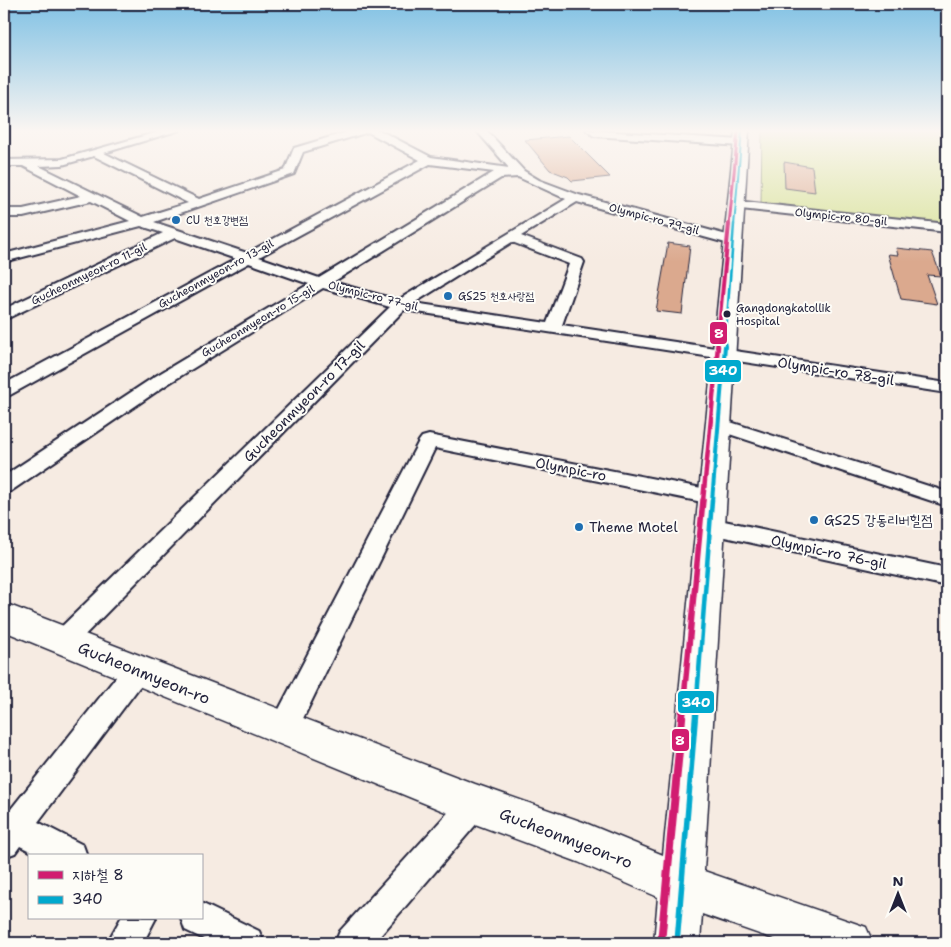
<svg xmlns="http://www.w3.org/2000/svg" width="951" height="947" font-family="'Shantell Sans','Poor Story',sans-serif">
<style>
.green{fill:#d6e295;stroke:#7c8268}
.building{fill:#dba98e;stroke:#22223b}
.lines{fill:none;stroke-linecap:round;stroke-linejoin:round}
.minor-casing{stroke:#22223b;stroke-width:4}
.secondary-casing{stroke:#22223b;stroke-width:3}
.minor{fill:#fdfcf7;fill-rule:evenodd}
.secondary{fill:#fdfcf7;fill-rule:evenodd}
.bus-1-far4-casing{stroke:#fdfcf7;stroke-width:4}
.bus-1-far3-casing{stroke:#fdfcf7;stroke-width:5}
.bus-1-far2-casing{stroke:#fdfcf7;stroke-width:8}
.bus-1-far1-casing{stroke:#fdfcf7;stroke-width:8}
.bus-1-casing{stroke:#fdfcf7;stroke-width:9}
.bus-1-far4{stroke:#00a9ce;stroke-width:2}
.bus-1-far3{stroke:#00a9ce;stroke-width:2.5}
.bus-1-far2{stroke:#00a9ce;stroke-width:4}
.bus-1-far1{stroke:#00a9ce;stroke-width:4.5}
.bus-1{stroke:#00a9ce;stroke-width:5.5}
.metro-1-far4-casing{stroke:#fdfcf7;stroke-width:5}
.metro-1-far3-casing{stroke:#fdfcf7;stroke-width:6}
.metro-1-far2-casing{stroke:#fdfcf7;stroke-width:8}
.metro-1-far1-casing{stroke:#fdfcf7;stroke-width:9}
.metro-1-casing{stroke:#fdfcf7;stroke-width:11}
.metro-1-far4{stroke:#d11d70;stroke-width:3}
.metro-1-far3{stroke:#d11d70;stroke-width:4}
.metro-1-far2{stroke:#d11d70;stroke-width:4.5}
.metro-1-far1{stroke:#d11d70;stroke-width:5.5}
.metro-1{stroke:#d11d70;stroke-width:8}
.poi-dot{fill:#1f6fb2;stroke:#fdfcf7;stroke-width:2}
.bus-dot{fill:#22223b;stroke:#fdfcf7;stroke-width:2}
.labels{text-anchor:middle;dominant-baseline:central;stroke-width:4;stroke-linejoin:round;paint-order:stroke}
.far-street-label{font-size:11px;fill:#22223b;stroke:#fdfcf7}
.far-poi-label{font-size:11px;fill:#22223b;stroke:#fdfcf7;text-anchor:start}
.far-bus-label{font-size:11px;fill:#22223b;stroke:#fdfcf7;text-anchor:start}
.street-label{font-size:14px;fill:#22223b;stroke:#fdfcf7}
.poi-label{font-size:14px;fill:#22223b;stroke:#fdfcf7;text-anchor:start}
.near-street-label{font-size:16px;fill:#22223b;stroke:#fdfcf7}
.line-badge{stroke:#fdfcf7;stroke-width:2}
.badge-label{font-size:14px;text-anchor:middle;font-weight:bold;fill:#fff}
</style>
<rect width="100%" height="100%" fill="#f6ebe2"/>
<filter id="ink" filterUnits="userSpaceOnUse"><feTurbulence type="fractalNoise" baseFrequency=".02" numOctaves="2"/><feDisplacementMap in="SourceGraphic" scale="10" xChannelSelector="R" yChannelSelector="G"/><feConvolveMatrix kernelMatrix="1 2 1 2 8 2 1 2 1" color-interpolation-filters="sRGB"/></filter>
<g filter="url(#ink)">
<!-- green -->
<polygon class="green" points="762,130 947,130 947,225 761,204"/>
<!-- building -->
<g class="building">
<polygon points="569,136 610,177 572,181 568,177 550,170 525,140"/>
<polygon points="784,162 812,167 815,192 785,188"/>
<polygon points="668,243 690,246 682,314 656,311"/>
<polygon points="896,248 932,252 941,276 927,275 937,304 901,299 888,254 898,255"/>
</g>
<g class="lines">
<defs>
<g id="minor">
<polygon points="4,130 10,130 4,133"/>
<path d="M165,130H180L104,153L199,199L285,170L294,148L354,130H379L431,157L509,168L476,130H486L524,171L539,180L579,195L738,238L740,241L733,245L577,202L521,236L582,259L584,262L562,325L947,383V393L404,310L72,648L63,652L54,648L51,641L54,634L390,307L323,288L166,385L11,491L4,493V476L154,377L309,284L249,263L10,395L4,396V384L236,259L175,238L4,320V309L163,233L141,226L4,262V254L130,221L91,201L23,217H4V209H23L81,196L23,166H4V160L62,159ZM368,132L420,160L247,253L154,222L294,174L303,152ZM94,156L188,203L143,217L39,166L62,165ZM430,164L494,172L319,278L259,257ZM518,177L566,199L398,300L333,282L501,178ZM512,242L569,264L547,323L414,303Z"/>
<polygon points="586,130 741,140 746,143 741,146 594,136"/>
<polygon points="736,201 947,224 947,232 732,208 730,205 732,202"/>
<polygon points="718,418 947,492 947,506 711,428 709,424 711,420"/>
<polygon points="429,435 712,490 719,492 722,497 719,502 712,504 435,448 294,737 284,741 274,737 270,728 274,719 419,441 422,437"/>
<polygon points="710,518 947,568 947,586 702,532 699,526 702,520"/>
<polygon points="137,659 146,662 150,670 146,678 38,822 83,845 87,856 40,856 20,846 15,853 4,857 4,806 11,809 128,662"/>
<polygon points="475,789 485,794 490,804 485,814 374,943 335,943 340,931 465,794"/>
<polygon points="201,903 259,931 264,943 212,943 185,930 181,918 201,918"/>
<polygon points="121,918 156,918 143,943 107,943"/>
</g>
<polygon id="secondary" points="735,130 749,130 704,871 866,927 873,943 785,943 702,914 700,943 654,943 658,897 578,862 475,824 4,631 4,603 475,784 583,822 663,855"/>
</defs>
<!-- minor casing -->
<use href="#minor" class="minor-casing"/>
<!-- secondary casing -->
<use href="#secondary" class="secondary-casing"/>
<!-- minor -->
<use href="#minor" class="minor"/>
<!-- secondary -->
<use href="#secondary" class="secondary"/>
<defs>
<polyline id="bus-1-far4" points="734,226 742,130"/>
<polyline id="bus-1-far3" points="725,347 734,224"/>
<polyline id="bus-1-far2" points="712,501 725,346"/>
<polyline id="bus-1-far1" points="697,698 712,500"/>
<polyline id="bus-1" points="677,943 697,697"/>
</defs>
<!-- bus-1-far4 casing -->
<use href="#bus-1-far4" class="bus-1-far4-casing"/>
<!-- bus-1-far3 casing -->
<use href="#bus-1-far3" class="bus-1-far3-casing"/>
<!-- bus-1-far2 casing -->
<use href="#bus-1-far2" class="bus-1-far2-casing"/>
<!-- bus-1-far1 casing -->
<use href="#bus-1-far1" class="bus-1-far1-casing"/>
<!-- bus-1 casing -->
<use href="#bus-1" class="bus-1-casing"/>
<!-- bus-1-far4 -->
<use href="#bus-1-far4" class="bus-1-far4"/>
<!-- bus-1-far3 -->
<use href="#bus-1-far3" class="bus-1-far3"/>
<!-- bus-1-far2 -->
<use href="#bus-1-far2" class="bus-1-far2"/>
<!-- bus-1-far1 -->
<use href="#bus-1-far1" class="bus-1-far1"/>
<!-- bus-1 -->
<use href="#bus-1" class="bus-1"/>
<defs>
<polyline id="metro-1-far4" points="729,226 738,130"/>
<polyline id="metro-1-far3" points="717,347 729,224"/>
<polyline id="metro-1-far2" points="703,501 718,346"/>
<polyline id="metro-1-far1" points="684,698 703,500"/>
<polyline id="metro-1" points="661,943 684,697"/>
</defs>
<!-- metro-1-far4 casing -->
<use href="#metro-1-far4" class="metro-1-far4-casing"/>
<!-- metro-1-far3 casing -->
<use href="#metro-1-far3" class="metro-1-far3-casing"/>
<!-- metro-1-far2 casing -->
<use href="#metro-1-far2" class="metro-1-far2-casing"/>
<!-- metro-1-far1 casing -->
<use href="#metro-1-far1" class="metro-1-far1-casing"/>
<!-- metro-1 casing -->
<use href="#metro-1" class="metro-1-casing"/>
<!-- metro-1-far4 -->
<use href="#metro-1-far4" class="metro-1-far4"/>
<!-- metro-1-far3 -->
<use href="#metro-1-far3" class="metro-1-far3"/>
<!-- metro-1-far2 -->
<use href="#metro-1-far2" class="metro-1-far2"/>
<!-- metro-1-far1 -->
<use href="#metro-1-far1" class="metro-1-far1"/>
<!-- metro-1 -->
<use href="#metro-1" class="metro-1"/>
</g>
</g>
<!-- sky -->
<linearGradient id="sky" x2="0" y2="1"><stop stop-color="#80c1e4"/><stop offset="0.5" stop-color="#fbf6f2"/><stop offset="1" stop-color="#fbf6f2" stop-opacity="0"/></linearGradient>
<rect width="951" height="262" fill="url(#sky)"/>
<!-- markers -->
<g class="poi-dot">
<circle cx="176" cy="220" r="5"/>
<circle cx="448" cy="296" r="5"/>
<circle cx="814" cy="520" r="5"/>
<circle cx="579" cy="527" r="5"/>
</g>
<circle class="bus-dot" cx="727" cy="314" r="4.5"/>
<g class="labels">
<!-- far-street labels -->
<g class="far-street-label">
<text transform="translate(841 217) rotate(6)">Olympic-ro 80-gil</text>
<text transform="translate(654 219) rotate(15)">Olympic-ro 79-gil</text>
<text transform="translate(89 274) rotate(-26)">Gucheonmyeon-ro 11-gil</text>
<text transform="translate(216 274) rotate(-29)">Gucheonmyeon-ro 13-gil</text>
<text transform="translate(373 296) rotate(14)">Olympic-ro 77-gil</text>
<text transform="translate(258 321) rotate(-31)">Gucheonmyeon-ro 15-gil</text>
</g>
<!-- far-poi labels -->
<g class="far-poi-label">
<text x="186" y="220">CU 천호강변점</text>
<text x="458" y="296">GS25 천호사랑점</text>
</g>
<!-- far-bus labels -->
<g class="far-bus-label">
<text x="736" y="308">Gangdongkatollik<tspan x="736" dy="13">Hospital</tspan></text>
</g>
<!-- street labels -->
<g class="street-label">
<text transform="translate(836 371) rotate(9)">Olympic-ro 78-gil</text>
<text transform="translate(304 401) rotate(-45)">Gucheonmyeon-ro 17-gil</text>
<text transform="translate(571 469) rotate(11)">Olympic-ro</text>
<text transform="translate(829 552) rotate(12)">Olympic-ro 76-gil</text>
</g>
<!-- poi labels -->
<g class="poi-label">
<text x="824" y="520">GS25 강동리버힐점</text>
<text x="589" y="527">Theme Motel</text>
</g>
<!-- near-street labels -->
<g class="near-street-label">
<text transform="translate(144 673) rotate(22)">Gucheonmyeon-ro</text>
<text transform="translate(566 838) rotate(21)">Gucheonmyeon-ro</text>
</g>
</g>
<g class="line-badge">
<rect x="709" y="321" width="19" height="24" rx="5" fill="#d11d70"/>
<rect x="704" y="359" width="38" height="24" rx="5" fill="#00a9ce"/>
<rect x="677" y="690" width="38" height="24" rx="5" fill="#00a9ce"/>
<rect x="671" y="728" width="19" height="24" rx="5" fill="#d11d70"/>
</g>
<g class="badge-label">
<text x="719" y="338">8</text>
<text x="723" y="375">340</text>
<text x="696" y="707">340</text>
<text x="680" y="745">8</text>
</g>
<!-- margin -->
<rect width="951" height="947" fill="none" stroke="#fdfcf7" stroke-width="20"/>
<rect x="10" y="10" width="931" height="927" fill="none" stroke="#22223b" stroke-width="2" filter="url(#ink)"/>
<!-- legend -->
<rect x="28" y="854" width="175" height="65" fill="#fdfcf7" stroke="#a5a5ac"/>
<rect x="38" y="871" width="25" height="8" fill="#d11d70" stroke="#a5a5ac"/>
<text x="72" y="880" font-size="15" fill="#22223b">지하철 8</text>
<rect x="38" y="896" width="25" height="8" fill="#00a9ce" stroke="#a5a5ac"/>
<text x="72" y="904" font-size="15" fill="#22223b">340</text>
<!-- north arrow -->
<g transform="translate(898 894)" stroke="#fdfcf7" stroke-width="4" paint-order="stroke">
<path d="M0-4L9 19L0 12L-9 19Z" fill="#22223b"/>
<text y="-8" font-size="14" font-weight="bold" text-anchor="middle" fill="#22223b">N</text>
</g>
</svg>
